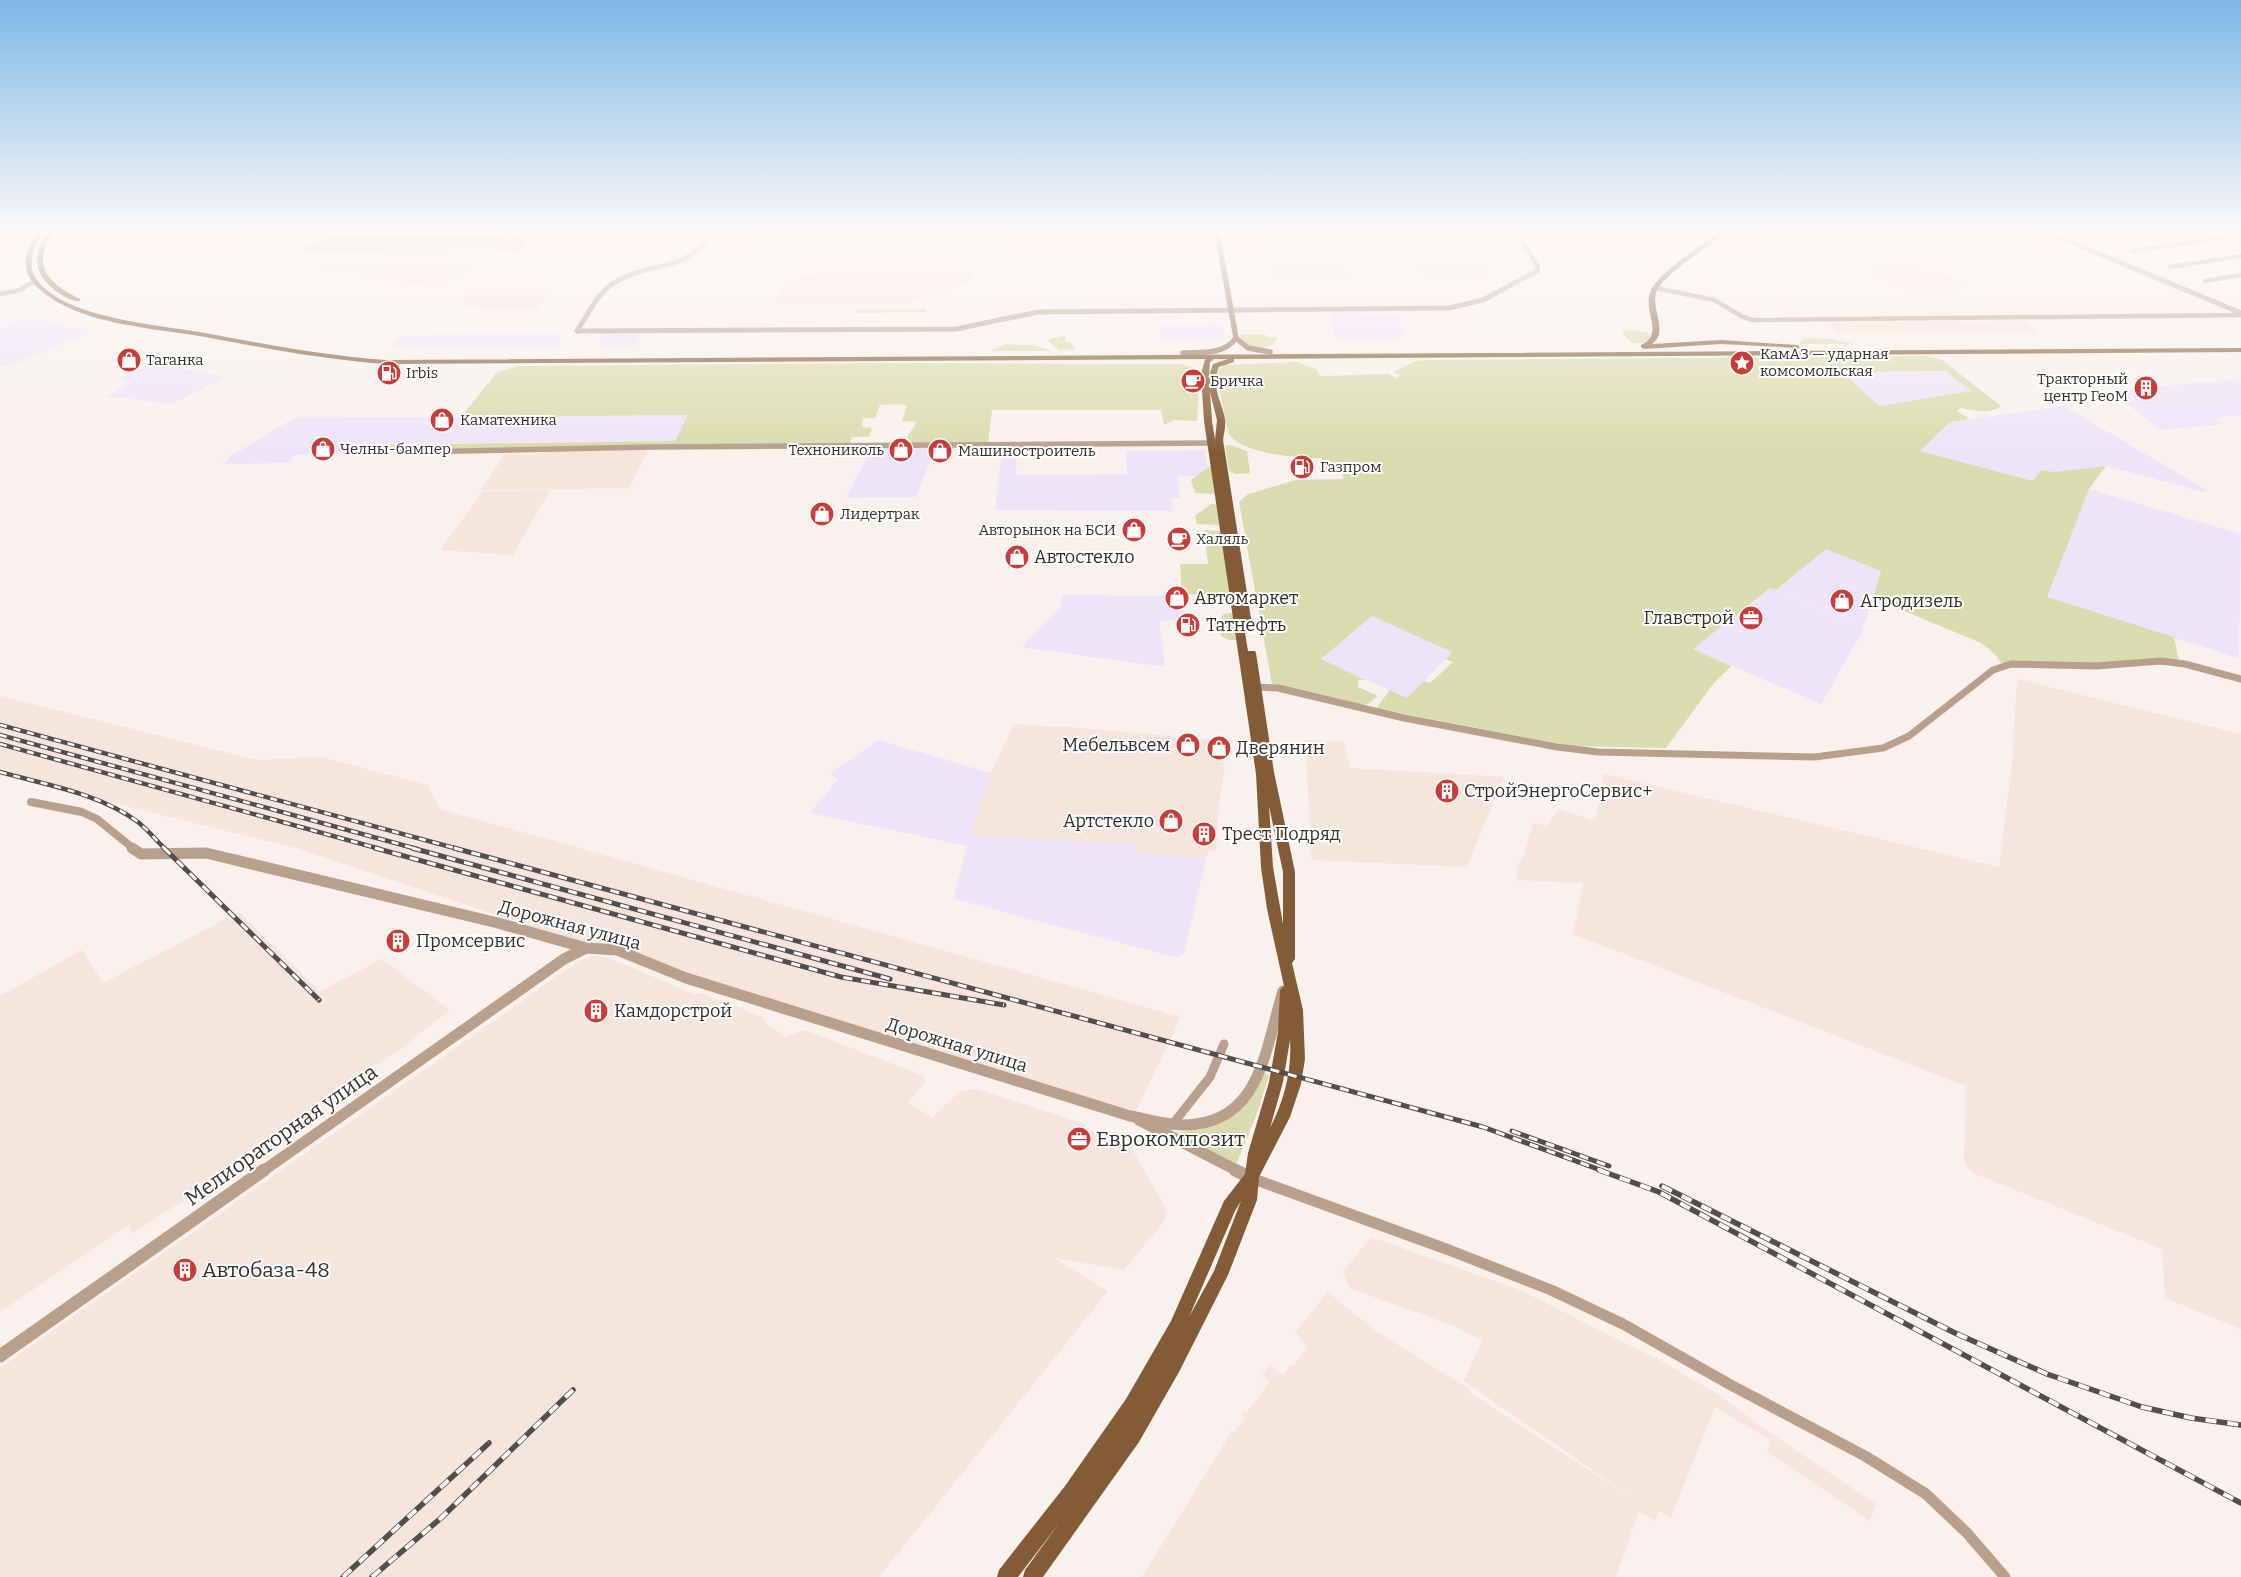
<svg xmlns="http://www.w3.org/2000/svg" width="2241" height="1577" font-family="Bitter,serif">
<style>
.commercial{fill:#eee4f9}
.built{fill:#f5e5dd}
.education{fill:#fbe1e6}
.green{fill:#d9dcae;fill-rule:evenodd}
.forest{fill:#bcbe7c}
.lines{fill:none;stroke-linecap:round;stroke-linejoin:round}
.minor-far4{stroke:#b8a08c;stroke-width:4.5}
.minor-far3{stroke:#b8a08c;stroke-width:5.5}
.minor-far2{stroke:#b8a08c;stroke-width:7}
.minor-far1{stroke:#b8a08c;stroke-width:9}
.minor{stroke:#b8a08c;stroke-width:11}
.tertiary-far3{stroke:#b8a08c;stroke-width:5}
.tertiary-far2{stroke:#b8a08c;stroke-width:8}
.tertiary-far1{stroke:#b8a08c;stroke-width:11}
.tertiary{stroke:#b8a08c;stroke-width:13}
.secondary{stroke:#9a785b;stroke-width:5.5}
.primary{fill:#845b37;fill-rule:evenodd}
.rail-far2-casing{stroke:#524e4b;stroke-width:4.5}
.rail-far1-casing{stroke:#524e4b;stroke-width:5}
.rail-casing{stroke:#524e4b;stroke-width:5.5}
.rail-far2{stroke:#fff;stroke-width:2.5;stroke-dasharray:7;stroke-linecap:butt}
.rail-far1{stroke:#fff;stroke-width:3;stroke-dasharray:9;stroke-linecap:butt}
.rail{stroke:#fff;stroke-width:4;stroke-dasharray:11;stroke-linecap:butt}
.labels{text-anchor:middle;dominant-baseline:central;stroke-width:4;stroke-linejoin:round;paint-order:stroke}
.far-poi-label{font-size:15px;fill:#33302e;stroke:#fff;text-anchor:start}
.poi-label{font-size:18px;fill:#33302e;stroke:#fff;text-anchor:start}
.street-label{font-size:18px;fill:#33302e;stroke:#fff}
.near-street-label{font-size:21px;fill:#33302e;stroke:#fff}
.near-poi-label{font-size:21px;fill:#33302e;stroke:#fff;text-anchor:start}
</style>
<rect width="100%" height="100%" fill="#f9f1ed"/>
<!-- commercial -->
<g class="commercial">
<polygon points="1329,313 1397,314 1405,338 1335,338"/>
<polygon points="28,318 63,324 59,327 68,328 74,326 95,330 8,367 0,365 0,330"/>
<polygon points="1222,325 1225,340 1160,340 1158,326"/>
<polygon points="605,333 642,333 635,346 597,346"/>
<polygon points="564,334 555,347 393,346 404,335"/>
<polygon points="153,363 226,377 172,404 106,396 133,382 120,379"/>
<polygon points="1945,371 1971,391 1879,407 1841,372"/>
<polygon points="2241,379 2241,415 2215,418 2224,424 2160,430 2110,390"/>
<polygon points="2064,406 2208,491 2204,492 2106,466 2054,472 2041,470 2033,481 1920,451 1950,422"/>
<polygon points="689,415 675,441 360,444 350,454 295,455 288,463 223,464 231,456 294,418"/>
<polygon points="872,448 935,448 916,497 846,498"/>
<polygon points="1205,450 1208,470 1199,476 1178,477 1180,498 1171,498 1173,511 995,510 1002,453 1017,453 1016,475 1127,474 1126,451"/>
<polygon points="2089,489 2241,534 2239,658 2046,598"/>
<polygon points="1826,548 1882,571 1863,628 1776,590"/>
<polygon points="1770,588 1864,629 1821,704 1693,649"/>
<polygon points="1063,595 1184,596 1185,619 1159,622 1165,667 1022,647 1060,608"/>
<polygon points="1372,616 1453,652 1407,698 1321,659"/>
<polygon points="878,740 991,773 970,835 1136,844 1137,853 1206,859 1184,953 1176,957 1170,956 955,899 954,896 967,846 810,813 832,787 831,785 839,780 830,774"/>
</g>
<!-- built -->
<g class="built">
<polygon points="1901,232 2029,232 2084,255 2058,262 1945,252"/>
<polygon points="2025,321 2039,332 1839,333 1827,322"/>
<polygon points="648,450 629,488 481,490 505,454 531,455 552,451"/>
<polygon points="550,490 513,555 440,550 483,491"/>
<polygon points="2017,679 2241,734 2241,1329 2165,1298 2162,1249 1973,1173 1964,1163 1966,1086 1573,934 1583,883 1516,880 1519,861 1522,861 1533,823 1547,826 1559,809 1595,821 1604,774 1999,867 2012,764"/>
<polygon points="0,696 257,760 321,757 428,785 440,809 1181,1017 1135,1113 591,946 295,848 0,775"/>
<polygon points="1014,724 1055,727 1056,726 1216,740 1217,755 1222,755 1222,763 1225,764 1218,812 1216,850 1209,850 1206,859 1137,853 1136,844 970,836 991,773"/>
<polygon points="1305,740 1343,742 1350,768 1504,777 1467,867 1312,860"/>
<polygon points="239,912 320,992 381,959 450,1010 402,1048 192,1190 188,1198 132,1233 129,1225 0,1312 0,996 82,950 103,983"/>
<polygon points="594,956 609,958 694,994 700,993 763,1017 765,1022 785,1037 805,1030 924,1076 925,1083 908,1102 932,1118 960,1091 977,1089 1084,1124 1086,1129 1130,1145 1167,1211 1164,1222 1124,1270 1054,1258 1108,1291 879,1577 0,1577 0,1368 579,961"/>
<polygon points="1371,1237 1520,1290 1665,1363 1719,1395 1770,1433 1876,1504 1870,1521 1767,1452 1770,1440 1715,1407 1671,1518 1659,1511 1655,1521 1639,1511 1616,1577 1142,1577 1232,1431 1234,1432 1245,1419 1241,1414 1244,1411 1247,1412 1270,1382 1262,1375 1270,1365 1279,1373 1284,1374 1290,1365 1293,1366 1308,1347 1295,1333 1328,1292 1377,1332 1471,1390 1470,1393 1641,1504 1464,1381 1482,1341 1454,1326 1349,1288 1343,1272"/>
</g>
<!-- education -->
<g class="education">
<polygon points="1822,232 1848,232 1878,247 1845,252 1840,249 1823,251 1797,246 1807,238 1813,237"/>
<polygon points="1044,241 1103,241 1103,255 1083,255 1083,263 1029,264 1031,246"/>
<polygon points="806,246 798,266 731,266 737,255 763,247"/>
<polygon points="495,249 475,270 433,287 292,264 309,250"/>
<polygon points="623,252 620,260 590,268 525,269 538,253"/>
<polygon points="1413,258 1482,258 1493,276 1422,276"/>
<polygon points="1272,259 1343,259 1350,277 1277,278"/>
<polygon points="1903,260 1936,275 1944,273 1971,286 1915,295 1863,268 1876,266 1873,264"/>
<polygon points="882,269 966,269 966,271 972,271 970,282 906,304 773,305 783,283 820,272 881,272"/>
<polygon points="476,288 554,288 538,309 481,309 475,306 460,306"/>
</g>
<!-- green -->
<g class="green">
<polygon points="856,309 927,309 926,312 855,313"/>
<polygon points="1626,330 1646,332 1652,336 1645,343 1632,343 1622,332"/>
<path d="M1240,334H1265L1266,337L1278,338C1268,352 1256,349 1242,342Z"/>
<polygon points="1064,336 1067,338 1064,339 1066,342 1069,342 1077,349 1059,350 1047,340"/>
<polygon points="1805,338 1830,339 1854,344 1798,344"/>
<polygon points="1005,344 1031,345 1053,351 990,351"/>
<path d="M1926,356L1942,360L2001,406C1990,415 1973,410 1960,408L1957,411L1970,419L1950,422L1920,451L2033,481L2041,470L2054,472L2106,466L2089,489L2047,597L2174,637L2179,661L2091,664L2001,663L1995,654L1981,643L1873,598L1881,571L1826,549L1776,590L1770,588L1693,649L1731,666L1713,684L1666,748L1571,746L1379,709L1377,707L1390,690L1407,698L1424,681L1430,683L1453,662L1446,659L1452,652L1372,616L1321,659L1366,680H1358V687L1378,696L1368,704L1361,705L1272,684L1239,502L1248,494L1296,480L1344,479L1339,465L1322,460L1321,458C1299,458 1238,454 1228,432L1216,372L1225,365L1297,362L1316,369L1321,376L1389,374L1395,378L1401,376L1394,372L1415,361L1428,360ZM1945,371L1971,391L1879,406L1842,372Z"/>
<polygon points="901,363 1181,364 1191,367 1198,377 1189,378 1193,388 1199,388 1197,421 1174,420 1164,425 1161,410 992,410 988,443 912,444 907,437 917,422 902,421 907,406 900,404 880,405 875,418 863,418 862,427 872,428 869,437 852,437 850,443 389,451 361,445 675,441 688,415 466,417 466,411 497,372 519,366"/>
<polygon points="1230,445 1247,451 1250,473 1236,474 1229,471 1225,446"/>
<polygon points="1212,465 1215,494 1195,493 1191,480"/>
<polygon points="1211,504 1218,504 1220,525 1197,524 1195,516"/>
<path d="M1204,530L1221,531L1230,597C1225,605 1215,605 1207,601L1205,595L1182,594L1180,564H1208Z"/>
<polygon points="1233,613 1239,640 1229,640 1221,636 1220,619 1224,614"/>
<polygon points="1260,1072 1269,1075 1256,1116 1236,1165 1175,1133 1208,1127 1232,1114"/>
</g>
<!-- forest -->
<polygon class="forest" points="325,232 556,232 532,234 522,240 527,245 516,251 484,248 305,251 305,248 334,235 325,234"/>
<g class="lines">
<!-- minor-far4 -->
<g class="minor-far4">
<polyline points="2104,237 2139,232"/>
<polyline points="2133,251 2241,235"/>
<polyline points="2170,267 2241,256"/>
<polyline points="2205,281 2241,275"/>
<polyline points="1656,288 1714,300 1743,317 1753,320 2241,315"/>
<polyline points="0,294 20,290 34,281"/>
</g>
<!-- minor-far3 -->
<polyline class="minor-far3" points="410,452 651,447 1213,443"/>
<!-- minor-far2 -->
<polyline class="minor-far2" points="1256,687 1278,688 1404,718 1557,747 1598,752 1815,757 1883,748 1909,736 1993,670 2011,664 2096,666 2161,661 2185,664 2241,679"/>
<!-- minor-far1 -->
<polyline class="minor-far1" points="1172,1125 1210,1077 1224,1044"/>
<!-- minor -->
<polyline class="minor" points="1251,1178 1449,1250 1551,1290 1623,1324 1729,1384 1865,1456 1926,1494 1967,1533 2005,1577"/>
<!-- tertiary-far3 -->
<g class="tertiary-far3">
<polyline points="2047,232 2241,313"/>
<polyline points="577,331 956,329 1038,312 1449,308 1483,300 1537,271 1537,265 1515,232"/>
<path d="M577,331C587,316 596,296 611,285C649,258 681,278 714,232"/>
</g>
<!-- tertiary-far2 -->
<polyline class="tertiary-far2" points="31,802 82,812 97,819 134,849"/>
<!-- tertiary-far1 -->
<g class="tertiary-far1">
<path d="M132,848L141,854L206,853L498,923L586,948L617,950L686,978L1130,1116C1147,1119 1165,1125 1183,1125C1261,1125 1265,1049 1283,991"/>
<polyline points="1139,1120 1238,1171"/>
<polyline points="263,1171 564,959 586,948"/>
</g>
<!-- tertiary -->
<g class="tertiary">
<polyline points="1235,1170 1251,1178"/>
<polyline points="0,1356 264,1170"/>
</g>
<!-- secondary -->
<g class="secondary">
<polyline points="1217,232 1236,338 1248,348 1270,352"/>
<path d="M1183,353C1201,352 1224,355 1236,338"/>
</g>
<!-- primary -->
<g class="primary">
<path d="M38,232H44C34,246 25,265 38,281C67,319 161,325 205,333C265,344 325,356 386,360L2241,348V352L1234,359V362L1219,367C1210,385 1222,402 1225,419C1226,426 1224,433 1223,440L1252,625L1250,627H1244L1248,651H1255L1256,653L1274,772L1295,872V959L1292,963L1303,1010L1305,1059L1301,1084L1290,1117L1259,1177L1257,1200L1228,1275L1179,1372L1139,1442L1043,1577H1023L1025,1570L1060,1522L1018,1577H997L999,1570L1065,1486L1126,1399L1171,1321L1224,1201L1245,1174L1248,1153L1269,1082L1278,1032L1280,990L1284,986L1267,909L1261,867L1256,774L1204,421L1201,375L1205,359L386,364C325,360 265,348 205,337C154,328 79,325 39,289C19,272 24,250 38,232ZM1214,359H1228L1213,364L1209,376L1210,362ZM1210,392L1217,420L1215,440L1218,458L1212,421ZM1269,806L1283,872V924L1273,867ZM1290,1040C1292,1071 1284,1101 1270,1128L1283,1082ZM1241,1201L1214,1271L1189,1317L1235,1211Z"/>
<path d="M47,232H53C31,267 48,283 80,299V301C73,302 65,297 59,293C33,276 32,256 47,232Z"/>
<path d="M1719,232H1725C1709,248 1663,273 1656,293C1651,309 1669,332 1652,344L1721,340L1797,345L1800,347L1799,348L1721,344L1644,349L1641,347V345C1665,334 1643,312 1650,293C1656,274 1702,245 1719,232Z"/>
</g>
<defs>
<g id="rail-far2">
<polyline points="0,725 458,849"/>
<polyline points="0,735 417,849"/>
<polyline points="0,744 380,849"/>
<path d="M0,772C46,785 99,793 138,822C148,830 156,840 165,849"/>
</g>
<g id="rail-far1">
<polyline points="164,848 319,1000"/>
<polyline points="375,848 841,977 1004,1005"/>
<polyline points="412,848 890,979"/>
<polyline points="454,848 1483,1127 1603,1171"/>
<polyline points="1512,1131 1609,1166"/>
</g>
<g id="rail">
<polyline points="1599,1170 1659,1192 2241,1503"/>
<polyline points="1662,1186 1955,1333 2047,1374 2142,1407 2191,1418 2241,1425"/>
<polyline points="343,1577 489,1443"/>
<polyline points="372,1577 441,1518 573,1390"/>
</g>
</defs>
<!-- rail-far2 casing -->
<use href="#rail-far2" class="rail-far2-casing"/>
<!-- rail-far1 casing -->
<use href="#rail-far1" class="rail-far1-casing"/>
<!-- rail casing -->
<use href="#rail" class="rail-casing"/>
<!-- rail-far2 -->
<use href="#rail-far2" class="rail-far2"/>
<!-- rail-far1 -->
<use href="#rail-far1" class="rail-far1"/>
<!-- rail -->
<use href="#rail" class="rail"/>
</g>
<!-- sky -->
<linearGradient id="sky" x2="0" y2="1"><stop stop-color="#7db8e7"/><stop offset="0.51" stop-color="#fcf9f7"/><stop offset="1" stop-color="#fcf9f7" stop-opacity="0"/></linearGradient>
<rect width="2241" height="453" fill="url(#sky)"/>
<!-- icons -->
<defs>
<symbol id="shop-disc" viewBox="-11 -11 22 22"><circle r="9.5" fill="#ca3c37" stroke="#fff"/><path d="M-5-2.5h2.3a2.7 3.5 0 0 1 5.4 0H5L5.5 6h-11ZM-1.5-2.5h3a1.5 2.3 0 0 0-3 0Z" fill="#fff"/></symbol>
<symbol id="sight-disc" viewBox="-11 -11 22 22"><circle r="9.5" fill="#ca3c37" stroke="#fff"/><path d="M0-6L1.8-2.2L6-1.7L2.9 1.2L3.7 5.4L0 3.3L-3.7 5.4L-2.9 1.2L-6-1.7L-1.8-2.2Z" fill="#fff"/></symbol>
<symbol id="fuel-disc" viewBox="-11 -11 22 22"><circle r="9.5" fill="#ca3c37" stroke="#fff"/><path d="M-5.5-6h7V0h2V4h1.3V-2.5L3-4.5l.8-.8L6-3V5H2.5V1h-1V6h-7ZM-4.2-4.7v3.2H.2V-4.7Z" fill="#fff"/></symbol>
<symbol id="cafe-disc" viewBox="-11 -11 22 22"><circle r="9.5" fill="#ca3c37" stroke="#fff"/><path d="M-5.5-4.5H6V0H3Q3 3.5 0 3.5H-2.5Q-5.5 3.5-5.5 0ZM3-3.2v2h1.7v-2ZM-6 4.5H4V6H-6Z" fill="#fff"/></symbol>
<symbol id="building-disc" viewBox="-11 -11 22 22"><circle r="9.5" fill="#ca3c37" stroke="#fff"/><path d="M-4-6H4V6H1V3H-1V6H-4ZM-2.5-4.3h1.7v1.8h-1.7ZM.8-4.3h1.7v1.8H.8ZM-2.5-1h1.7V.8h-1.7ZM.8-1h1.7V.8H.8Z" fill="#fff"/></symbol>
<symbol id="office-disc" viewBox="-11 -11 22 22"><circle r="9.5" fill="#ca3c37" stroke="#fff"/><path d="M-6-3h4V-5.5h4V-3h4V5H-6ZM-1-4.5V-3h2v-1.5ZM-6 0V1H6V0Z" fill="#fff"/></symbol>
</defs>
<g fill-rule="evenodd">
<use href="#shop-disc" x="115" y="346" width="28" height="28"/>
<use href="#sight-disc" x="1728" y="349" width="28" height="28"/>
<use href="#fuel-disc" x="375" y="359" width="28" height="28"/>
<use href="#cafe-disc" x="1179" y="367" width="28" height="28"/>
<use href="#building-disc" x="2132" y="374" width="28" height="28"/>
<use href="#shop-disc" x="428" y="406" width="28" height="28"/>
<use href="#shop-disc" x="309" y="435" width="28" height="28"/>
<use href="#shop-disc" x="887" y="436" width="28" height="28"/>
<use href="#shop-disc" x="926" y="437" width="28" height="28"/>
<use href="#fuel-disc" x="1288" y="453" width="28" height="28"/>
<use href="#shop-disc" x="808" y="500" width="28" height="28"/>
<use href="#shop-disc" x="1120" y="516" width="28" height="28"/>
<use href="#cafe-disc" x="1165" y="525" width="28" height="28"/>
<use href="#shop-disc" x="1003" y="543" width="28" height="28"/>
<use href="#shop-disc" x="1163" y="584" width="28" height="28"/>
<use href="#shop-disc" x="1828" y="587" width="28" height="28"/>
<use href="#office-disc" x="1737" y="604" width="28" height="28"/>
<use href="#fuel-disc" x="1174" y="611" width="28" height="28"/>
<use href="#shop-disc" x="1174" y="731" width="28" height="28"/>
<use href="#shop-disc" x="1205" y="734" width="28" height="28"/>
<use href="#building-disc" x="1433" y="777" width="28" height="28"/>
<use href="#shop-disc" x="1157" y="807" width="28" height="28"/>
<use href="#building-disc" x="1190" y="820" width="28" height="28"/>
<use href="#building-disc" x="384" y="927" width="28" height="28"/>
<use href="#building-disc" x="582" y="997" width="28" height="28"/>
<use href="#office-disc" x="1065" y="1125" width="28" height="28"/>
<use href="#building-disc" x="171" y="1256" width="28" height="28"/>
</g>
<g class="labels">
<!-- far-poi labels -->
<g class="far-poi-label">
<text x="1760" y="354">КамАЗ — ударная<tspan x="1760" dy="17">комсомольская</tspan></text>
<text x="146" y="360">Таганка</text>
<text x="406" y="373">Irbis</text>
<text x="2128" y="379" text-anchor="end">Тракторный<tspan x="2128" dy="17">центр ГеоМ</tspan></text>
<text x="1210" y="381">Бричка</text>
<text x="460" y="420">Каматехника</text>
<text x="340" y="449">Челны-бампер</text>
<text x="884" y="450" text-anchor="end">Технониколь</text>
<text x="958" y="451">Машиностроитель</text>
<text x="1320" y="467">Газпром</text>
<text x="840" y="514">Лидертрак</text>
<text x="1116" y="530" text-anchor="end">Авторынок на БСИ</text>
<text x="1196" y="539">Халяль</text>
</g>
<!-- poi labels -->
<g class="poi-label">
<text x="1034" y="557">Автостекло</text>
<text x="1194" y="598">Автомаркет</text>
<text x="1860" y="601">Агродизель</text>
<text x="1734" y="618" text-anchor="end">Главстрой</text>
<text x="1206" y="625">Татнефть</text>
<text x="1170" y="745" text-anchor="end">Мебельвсем</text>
<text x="1236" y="748">Дверянин</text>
<text x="1464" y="791">СтройЭнергоСервис+</text>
<text x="1154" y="821" text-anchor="end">Артстекло</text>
<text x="1222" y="834">Трест Подряд</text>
<text x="416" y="941">Промсервис</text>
<text x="614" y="1011">Камдорстрой</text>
</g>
<!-- street labels -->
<g class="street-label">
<text transform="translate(570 925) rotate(15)">Дорожная улица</text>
<text transform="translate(957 1045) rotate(17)">Дорожная улица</text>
</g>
<!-- near-street labels -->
<g class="near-street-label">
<text transform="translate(281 1135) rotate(-35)">Мелиораторная улица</text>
</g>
<!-- near-poi labels -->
<g class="near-poi-label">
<text x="1096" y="1139">Еврокомпозит</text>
<text x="202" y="1270">Автобаза-48</text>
</g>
</g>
</svg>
